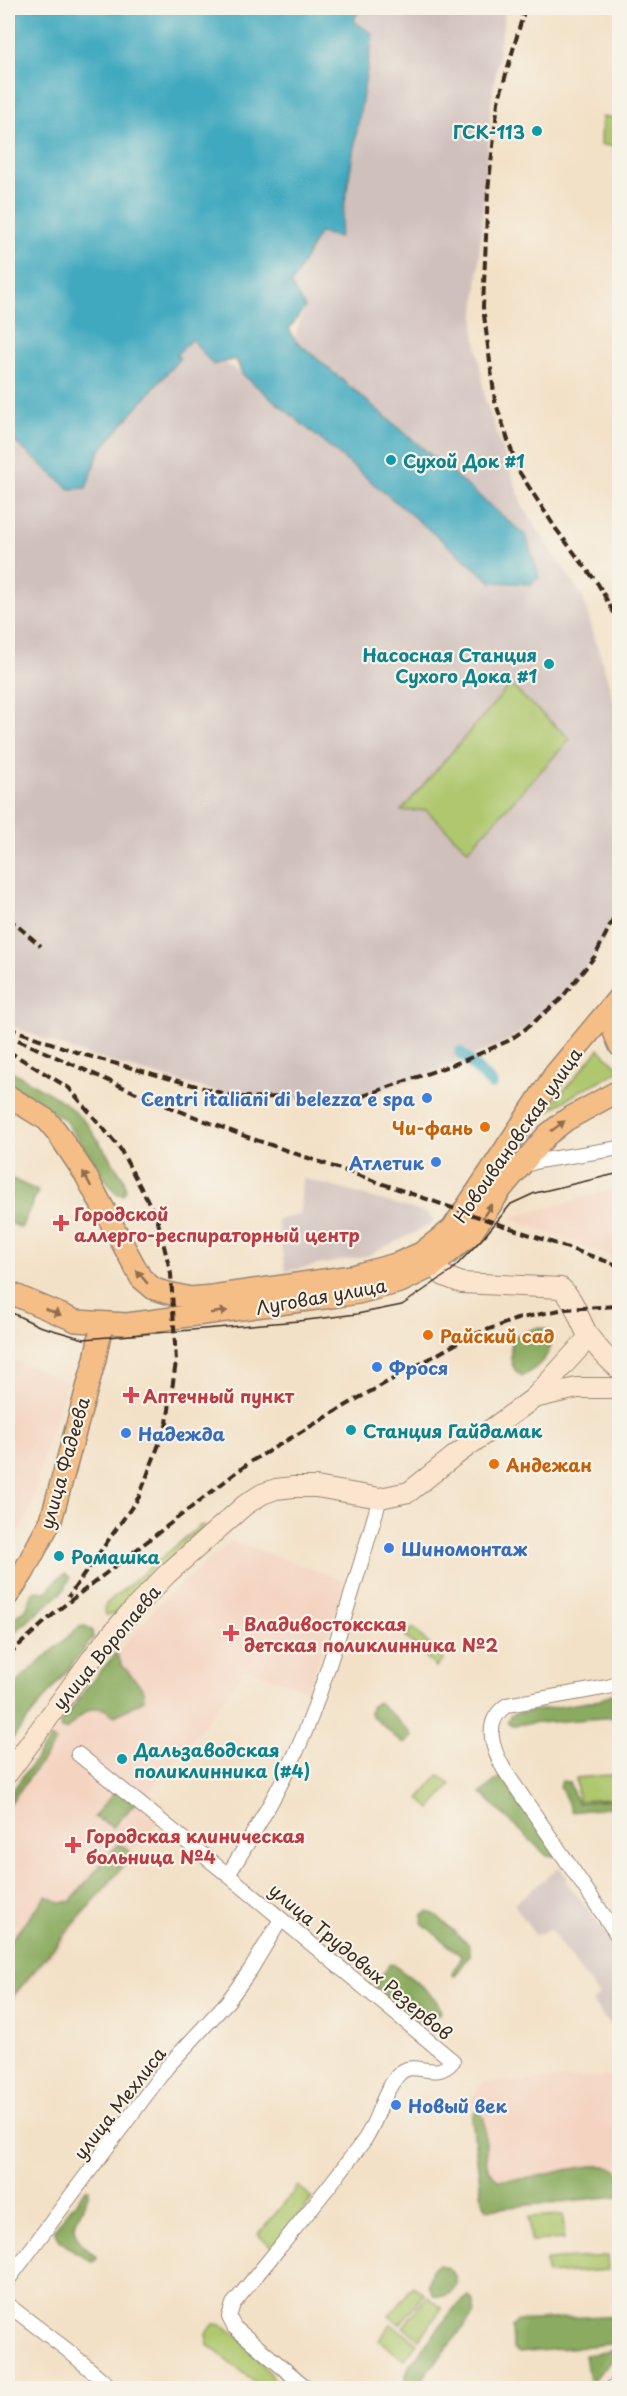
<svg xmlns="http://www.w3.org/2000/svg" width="627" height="2396" font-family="'Playpen Sans',sans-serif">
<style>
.built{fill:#f4d3c0}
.industrial{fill:#d0c0bc}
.green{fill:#afc86e;stroke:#757946;stroke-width:1.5}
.forest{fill:#8bac61;stroke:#636b40;stroke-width:1.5}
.water{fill:#3fa9bf;stroke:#3d6a6e;stroke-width:1.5}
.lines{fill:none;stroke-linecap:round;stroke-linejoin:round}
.canal{stroke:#3fa9bf;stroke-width:12}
.minor-casing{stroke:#978672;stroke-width:16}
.secondary-casing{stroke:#978672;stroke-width:22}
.primary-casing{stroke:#978672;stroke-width:24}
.minor{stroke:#fff;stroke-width:14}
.secondary{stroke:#fbe5cf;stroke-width:20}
.primary{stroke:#f6be87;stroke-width:21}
.tram{stroke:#3b2a1e;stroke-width:1.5}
.rail{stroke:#3b2a1e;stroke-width:4;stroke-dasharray:9 4.5;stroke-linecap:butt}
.oneway{fill:#8f6d4d}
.culture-dot{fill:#0f9aa8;stroke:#f7f3e8;stroke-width:2}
.shop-dot{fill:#3f7fe0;stroke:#f7f3e8;stroke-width:2}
.food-dot{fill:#e8710a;stroke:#f7f3e8;stroke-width:2}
.health-dot{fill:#e0444e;stroke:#f7f3e8;stroke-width:2}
.labels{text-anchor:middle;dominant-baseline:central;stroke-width:4.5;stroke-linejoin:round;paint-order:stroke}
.culture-label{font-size:18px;font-weight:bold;fill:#0d838f;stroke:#f7f3e8;text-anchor:start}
.shop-label{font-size:18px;font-weight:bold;fill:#366cbe;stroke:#f7f3e8;text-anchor:start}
.food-label{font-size:18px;font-weight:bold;fill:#c56008;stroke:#f7f3e8;text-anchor:start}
.street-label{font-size:18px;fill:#3b2a1e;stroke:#f7f3e8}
.health-label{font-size:18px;font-weight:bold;fill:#be3a42;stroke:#f7f3e8;text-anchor:start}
</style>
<rect width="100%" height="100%" fill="#f7f3e8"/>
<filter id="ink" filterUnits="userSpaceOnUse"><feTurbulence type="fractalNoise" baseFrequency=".0167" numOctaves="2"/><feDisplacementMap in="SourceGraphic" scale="12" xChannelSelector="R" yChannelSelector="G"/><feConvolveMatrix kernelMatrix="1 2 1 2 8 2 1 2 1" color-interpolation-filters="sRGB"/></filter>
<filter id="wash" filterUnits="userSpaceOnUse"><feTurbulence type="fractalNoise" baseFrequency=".008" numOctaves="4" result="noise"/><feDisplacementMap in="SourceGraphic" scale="24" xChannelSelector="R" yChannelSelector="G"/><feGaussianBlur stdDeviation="1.35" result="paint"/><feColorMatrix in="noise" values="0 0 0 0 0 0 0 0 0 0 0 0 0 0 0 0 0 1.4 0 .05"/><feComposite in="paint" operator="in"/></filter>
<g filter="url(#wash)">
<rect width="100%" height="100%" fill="#f3e1c7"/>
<!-- built -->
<g class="built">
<polygon points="619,1188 619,1259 509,1218"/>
<polygon points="8,1357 67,1382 47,1444 31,1508 8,1553"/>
<polygon points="232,1541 346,1581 307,1691 246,1668 201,1728 149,1792 167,1810 131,1853 136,1857 8,2007 8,1794 88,1686 165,1597"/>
<polygon points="619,2076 619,2179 483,2192 473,2095 484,2083"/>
</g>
<!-- industrial -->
<g class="industrial">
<polygon points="360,8 505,8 491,106 474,327 485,399 523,507 583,598 619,718 619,905 595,956 560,1000 524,1030 508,1041 432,1073 357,1098 236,1097 85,1055 8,1025 8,436 70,489 86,488 100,450 180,359 176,355 191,339 254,383 294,339 305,307 291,285 319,232 339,236 354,21"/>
<polygon points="302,1178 430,1214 434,1223 367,1256 285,1271 277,1220 300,1215"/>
<polygon points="559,1867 568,1879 566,1881 619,1951 619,2028 612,2028 592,2002 599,1996 550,1930 535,1935 514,1904"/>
</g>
<!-- green -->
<g class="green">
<polygon points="602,117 617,118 616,146 601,145"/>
<polygon points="510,685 570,739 468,850 426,810 401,811"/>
<polygon points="599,1049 619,1068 619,1071 580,1091 544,1114"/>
<polygon points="205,1525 204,1528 114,1614 106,1615 104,1609 106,1604 200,1526"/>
<polygon points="413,1628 444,1660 436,1667 405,1636"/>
<polygon points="619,1774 619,1798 578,1801 576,1778"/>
<polygon points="439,1775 451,1785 430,1809 419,1799"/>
<polygon points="298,2186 313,2198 273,2247 258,2235"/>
<polygon points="563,2215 564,2239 531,2241 529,2217"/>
<polygon points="607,2256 608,2270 547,2274 546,2260"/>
<polygon points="413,2286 424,2294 400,2324 389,2316"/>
<polygon points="427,2296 442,2308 419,2339 403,2327"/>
<path d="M214,2324C236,2322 268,2371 279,2388H263L208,2345L206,2334Z"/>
<polygon points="391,2324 417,2343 404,2360 379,2340"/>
</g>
<!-- forest -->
<g class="forest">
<polygon points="8,1069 64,1102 87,1124 124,1179 126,1190 123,1195 115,1193 64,1119 8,1083"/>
<polygon points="12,1179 38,1191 21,1228 8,1222 8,1190"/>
<path d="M539,1327L550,1331C557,1351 539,1367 523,1376C508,1370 509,1349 514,1336Z"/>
<polygon points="66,1574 70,1578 64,1590 8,1638 8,1622 26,1609 32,1593 37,1591 46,1592 58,1578"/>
<polygon points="85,1626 92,1630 93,1638 8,1744 8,1690 79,1627"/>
<path d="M116,1653L122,1665L143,1689L144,1700L115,1716C112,1714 109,1712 106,1710C90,1702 76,1720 66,1730L61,1729L60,1725L88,1686Z"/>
<polygon points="611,1694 619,1698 619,1716 616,1717 512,1725 507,1722 510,1716 515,1714 600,1700"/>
<polygon points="378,1702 411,1733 412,1736 406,1743 402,1743 370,1714 371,1707"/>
<polygon points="51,1738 56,1742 8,1806 8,1797"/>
<polygon points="502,1775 557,1856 547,1856 481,1793"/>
<polygon points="562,1781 569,1782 577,1803 619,1799 619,1806 572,1812 560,1786"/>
<polygon points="119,1786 137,1801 113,1827 94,1817"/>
<path d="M117,1845C127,1844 132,1852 128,1860L8,2002V1944L46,1896L61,1903L71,1901Z"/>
<path d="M428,1912L436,1915L470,1946V1955L455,1976L452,1975C452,1967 462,1964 461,1956L422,1923L423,1915Z"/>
<path d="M389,1964H392C406,1975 440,1995 441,2013L416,2021L377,1991L376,1986Z"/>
<path d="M477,2110L481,2112L484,2119L487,2165L489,2170L498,2180C508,2180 519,2179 530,2178C547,2175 603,2158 616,2170C622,2175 620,2189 619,2196L488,2209L484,2206L482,2199L472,2120L473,2114Z"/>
<path d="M86,2189H89V2193L74,2226C75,2243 87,2246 96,2257V2260L91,2261C79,2253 58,2244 54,2230Z"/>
<path d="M437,2265C462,2266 464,2300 434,2295L428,2285L432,2269Z"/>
<polygon points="469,2296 474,2301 474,2314 419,2383 408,2384 405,2378 409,2366 455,2307"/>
<polygon points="619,2315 619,2343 519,2353 513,2348 512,2326 517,2321"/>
<polygon points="617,2350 619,2350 619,2354 594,2379 589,2380 585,2355"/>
</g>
<!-- water -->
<polygon class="water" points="8,8 359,8 354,21 373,34 339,237 319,233 291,285 305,307 289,329 294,339 526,536 539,577 532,584 492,582 242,374 236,359 213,365 192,339 176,355 180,358 100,450 86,488 70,489 8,436"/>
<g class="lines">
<!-- canal -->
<polyline class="canal" points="460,1052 492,1084"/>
</g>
</g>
<g filter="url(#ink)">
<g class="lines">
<defs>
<g id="minor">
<polyline points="522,1166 538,1161 620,1148"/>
<path d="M620,1683L608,1687L507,1705C482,1722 492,1749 505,1771L620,1939"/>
<path d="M78,1754L228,1875L453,2061C435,2083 414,2058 399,2074C382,2093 379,2118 365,2139C324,2195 277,2250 233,2304L229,2317L234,2327L307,2388"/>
<path d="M228,1875C259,1825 290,1772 311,1717C337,1645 359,1571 380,1498"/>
<polyline points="8,2280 167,2067 228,2001 251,1969 281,1919"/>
<polyline points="8,2305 66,2349 112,2388"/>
<polyline points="612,2388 620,2381"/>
</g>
<g id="secondary">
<path d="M433,1266L444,1276L462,1283L561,1288C577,1302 578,1321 590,1338C598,1349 609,1360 620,1370"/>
<polyline points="534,1398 577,1388 620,1388"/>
<polyline points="8,1773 98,1650 128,1615 167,1574 245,1505 262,1494 276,1489 293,1487 316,1487 380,1498 409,1492 453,1457 534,1398 589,1337"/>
</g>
<g id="primary">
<polyline points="620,1016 614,1032 620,1046"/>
<polyline points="8,1096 47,1120 57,1132 85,1174 141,1278 154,1289 168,1293 190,1298 212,1296 352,1276 396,1264 421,1253 452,1229 555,1074 620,996"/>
<polyline points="8,1292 76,1321 127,1324 324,1298 358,1293 400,1282 433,1266 471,1234 502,1188 547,1135 566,1120 620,1090"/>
<polyline points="8,1595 23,1573 51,1520 95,1359 102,1324"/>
</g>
</defs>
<!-- minor casing -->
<use href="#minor" class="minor-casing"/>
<!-- secondary casing -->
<use href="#secondary" class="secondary-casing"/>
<!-- primary casing -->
<use href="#primary" class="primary-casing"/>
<!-- minor -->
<use href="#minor" class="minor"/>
<!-- secondary -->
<use href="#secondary" class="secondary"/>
<!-- primary -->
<use href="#primary" class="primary"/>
<!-- tram -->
<polyline class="tram" points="8,1311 39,1326 84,1339 299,1321 357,1314 402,1305 450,1272 484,1237 511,1204 535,1193 620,1173"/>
<!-- rail -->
<g class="rail">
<polyline points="525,8 498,102 488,190 483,307 495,401 518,470 556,529 598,584 620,624"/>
<polyline points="8,918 41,946"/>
<polyline points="8,1028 85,1055 236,1097 357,1098 463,1061 508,1041 524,1030 560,1000 595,956 620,906"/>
<polyline points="18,1040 154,1101 239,1134 620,1266"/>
<polyline points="8,1051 69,1088 119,1147 157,1218 171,1274 176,1362 167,1423 139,1497 68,1597"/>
<polyline points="8,1655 57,1611 250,1462 357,1399 470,1336 517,1319 565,1309 620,1306"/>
</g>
</g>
<!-- one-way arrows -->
<defs><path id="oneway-solid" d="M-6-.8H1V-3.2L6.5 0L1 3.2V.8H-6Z" transform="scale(1.5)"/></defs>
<g class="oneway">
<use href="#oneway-solid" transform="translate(558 1126) rotate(-37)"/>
<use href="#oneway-solid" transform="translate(87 1179) rotate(-118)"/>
<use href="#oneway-solid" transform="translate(487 1211) rotate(-57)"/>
<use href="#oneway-solid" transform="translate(142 1277) rotate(-130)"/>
<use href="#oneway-solid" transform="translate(53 1312) rotate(22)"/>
<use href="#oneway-solid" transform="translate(219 1312) rotate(-8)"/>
</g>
</g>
<!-- markers -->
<g class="culture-dot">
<circle cx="537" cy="131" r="6"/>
<circle cx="391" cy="460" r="6"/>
<circle cx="549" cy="664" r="6"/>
<circle cx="351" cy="1430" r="6"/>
<circle cx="59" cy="1556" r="6"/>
<circle cx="122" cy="1759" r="6"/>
</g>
<g class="shop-dot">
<circle cx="427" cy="1098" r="6"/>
<circle cx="436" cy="1162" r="6"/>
<circle cx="377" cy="1367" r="6"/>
<circle cx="126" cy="1433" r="6"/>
<circle cx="389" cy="1548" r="6"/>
<circle cx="396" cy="2105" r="6"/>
</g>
<g class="food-dot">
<circle cx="485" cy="1127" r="6"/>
<circle cx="428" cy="1335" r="6"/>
<circle cx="494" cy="1464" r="6"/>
</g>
<g class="health-dot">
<path d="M58 1214h6v6h6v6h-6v6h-6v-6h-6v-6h6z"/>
<path d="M128 1386h6v6h6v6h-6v6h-6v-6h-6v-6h6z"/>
<path d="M228 1624h6v6h6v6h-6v6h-6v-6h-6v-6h6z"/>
<path d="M70 1836h6v6h6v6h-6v6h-6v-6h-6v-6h6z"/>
</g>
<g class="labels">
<!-- culture labels -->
<g class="culture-label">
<text x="525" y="131" text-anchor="end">ГСК-113</text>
<text x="403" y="460">Сухой Док #1</text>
<text x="537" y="654" text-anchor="end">Насосная Станция<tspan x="537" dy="21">Сухого Дока #1</tspan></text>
<text x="363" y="1430">Станция Гайдамак</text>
<text x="71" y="1556">Ромашка</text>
<text x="134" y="1749">Дальзаводская<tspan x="134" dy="21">поликлинника (#4)</tspan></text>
</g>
<!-- shop labels -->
<g class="shop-label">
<text x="415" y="1098" text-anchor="end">Centri italiani di belezza e spa</text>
<text x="424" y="1162" text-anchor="end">Атлетик</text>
<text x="389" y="1367">Фрося</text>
<text x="138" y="1433">Надежда</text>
<text x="401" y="1548">Шиномонтаж</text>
<text x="408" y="2105">Новый век</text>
</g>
<!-- food labels -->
<g class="food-label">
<text x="473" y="1127" text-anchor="end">Чи-фань</text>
<text x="440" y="1335">Райский сад</text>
<text x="506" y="1464">Андежан</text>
</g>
<!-- street labels -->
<g class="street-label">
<text transform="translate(517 1135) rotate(-55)">Новоивановская улица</text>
<text transform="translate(321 1296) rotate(-10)">Луговая улица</text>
<text transform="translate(64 1463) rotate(-74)">улица Фадеева</text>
<text transform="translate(106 1647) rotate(-50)">улица Воропаева</text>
<text transform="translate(361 1961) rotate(40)">улица Трудовых Резервов</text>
<text transform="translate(119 2103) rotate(-52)">улица Мехлиса</text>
</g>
<!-- health labels -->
<g class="health-label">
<text x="74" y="1213">Городской<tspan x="74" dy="21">аллерго-респираторный центр</tspan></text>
<text x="143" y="1395">Аптечный пункт</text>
<text x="244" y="1623">Владивостокская<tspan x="244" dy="21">детская поликлинника №2</tspan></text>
<text x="86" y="1835">Городская клиническая<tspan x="86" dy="21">больница №4</tspan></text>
</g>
</g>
<!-- margin -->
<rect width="627" height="2396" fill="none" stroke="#f7f3e8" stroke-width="30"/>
</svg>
